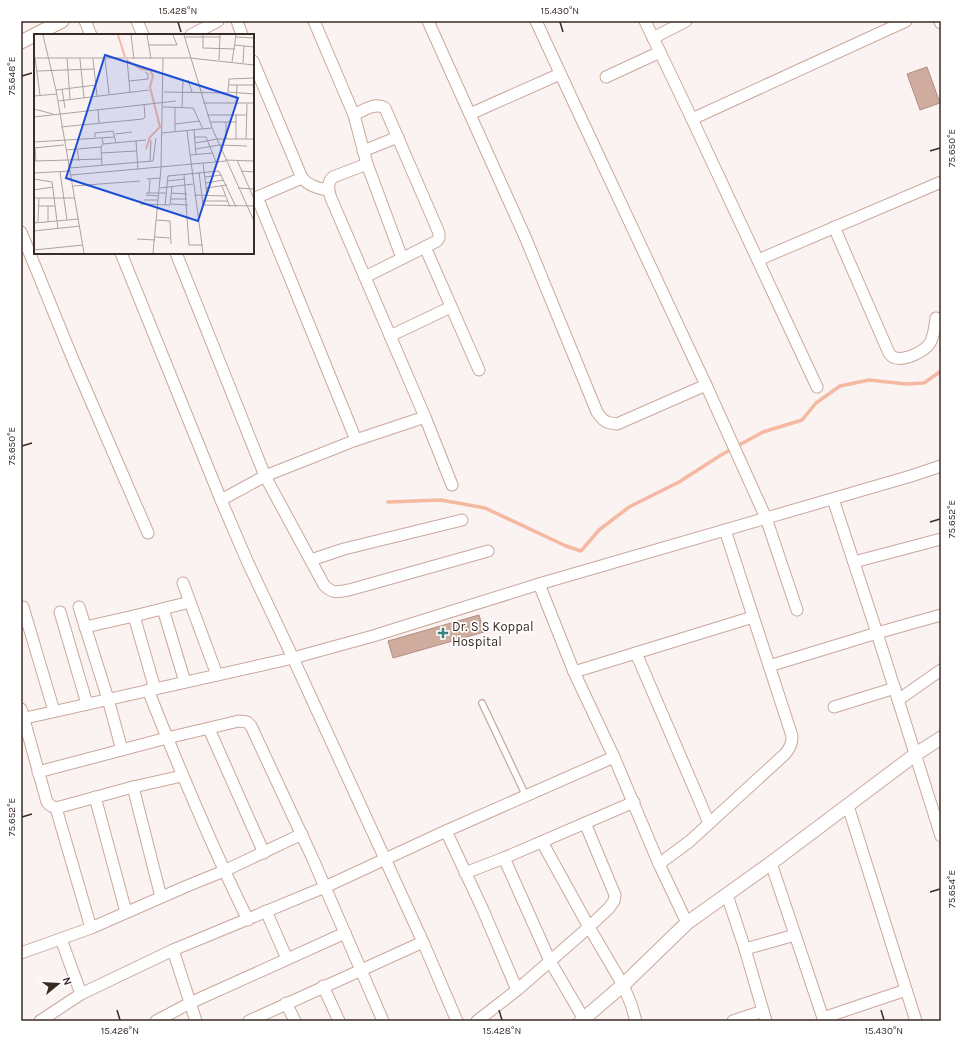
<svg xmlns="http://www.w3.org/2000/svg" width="962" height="1042" font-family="Karla,sans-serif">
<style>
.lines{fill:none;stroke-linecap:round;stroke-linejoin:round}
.stream{stroke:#f5b9a2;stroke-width:3.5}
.building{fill:#cfac9e;stroke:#b08e81}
.service-casing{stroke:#cba89b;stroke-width:8}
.minor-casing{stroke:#cba89b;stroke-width:13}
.tertiary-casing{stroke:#cba89b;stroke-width:15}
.service{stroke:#fff;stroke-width:5.5}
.minor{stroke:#fff;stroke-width:11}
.tertiary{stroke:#fff;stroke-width:13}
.ticks{fill:none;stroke:#382a25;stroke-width:1.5}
.poi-dot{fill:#3a827f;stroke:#fff;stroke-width:1.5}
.labels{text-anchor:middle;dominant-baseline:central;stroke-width:3.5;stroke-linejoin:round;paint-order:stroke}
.poi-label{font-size:13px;fill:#382a25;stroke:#fff;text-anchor:start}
.inset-river{fill:none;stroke:#f5b9a2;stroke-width:2}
.inset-road{fill:none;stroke:#ada39f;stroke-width:1}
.view{fill:#1d4ed8;fill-opacity:0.15;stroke:#1d4ed8;stroke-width:2}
.inset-edge{fill:none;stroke:#382a25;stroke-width:2}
.neatline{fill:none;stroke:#382a25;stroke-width:1.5}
.ticks-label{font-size:10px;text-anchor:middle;fill:#382a25}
</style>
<rect width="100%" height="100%" fill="#fbf3f1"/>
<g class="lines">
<!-- stream -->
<polyline class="stream" points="388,502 441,500 485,508 566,546 581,551 599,530 629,507 679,482 721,455 763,432 802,420 816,403 840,386 869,380 906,384 924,383 941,371"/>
</g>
<!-- building -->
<g class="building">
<polygon points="927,67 940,103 920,110 907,74"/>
<polygon points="479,615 484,632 393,658 388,641"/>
</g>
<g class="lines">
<defs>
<polyline id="service" points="482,703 526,796"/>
<g id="minor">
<polyline points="85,21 91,35"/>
<polyline points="137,21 143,35"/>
<polyline points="237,21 242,35"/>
<polyline points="314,21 354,115 367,164 402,258"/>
<path d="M428,21L526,239L597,412C603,421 606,423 617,424L706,385"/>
<polyline points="536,21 573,101 706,385 766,518 797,610"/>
<polyline points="645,21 692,119 817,387"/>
<polyline points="191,35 218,21"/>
<polyline points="653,38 686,21"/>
<path d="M253,61L302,178C309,186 318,189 329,190"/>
<polyline points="606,77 660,52"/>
<polyline points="470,114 560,74"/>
<path d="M354,115C364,110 375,102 385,108L439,233V238L437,241L365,277"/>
<polyline points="692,119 906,21"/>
<polyline points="363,151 398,137"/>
<path d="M367,164L333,177C327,183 328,189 331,198L425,417L452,485"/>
<polyline points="257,197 356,440"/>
<polyline points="253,199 302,178"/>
<path d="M834,227L889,353C890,354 891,356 893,357C903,362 924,352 930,343C934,336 935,326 936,318"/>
<polyline points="21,232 74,362 148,533"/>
<polyline points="425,247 479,370"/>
<polyline points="121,253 221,500 248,563 293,658 423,942 457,1021"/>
<path d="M176,253L265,476L324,585C333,594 337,592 349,590L488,551"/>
<polyline points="758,260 941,182"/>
<polyline points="390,336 451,307"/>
<polyline points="833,499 877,633 941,836"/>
<polyline points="221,500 265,476 356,440 425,417"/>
<polyline points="311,560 344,549 462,520"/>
<polyline points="854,562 941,539"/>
<polyline points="183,583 217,675"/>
<polyline points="539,584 574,672 614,757 659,864 687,923"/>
<polyline points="23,607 54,711"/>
<polyline points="79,607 108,699 122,750"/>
<polyline points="163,609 185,682"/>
<polyline points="60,612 87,704"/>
<polyline points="134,616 155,689"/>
<polyline points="85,627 134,616 190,602"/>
<polyline points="636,653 709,823"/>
<polyline points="769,666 877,633 941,615"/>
<polyline points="574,672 753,617"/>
<path d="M148,690C179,768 211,845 248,920"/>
<polyline points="898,700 941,670"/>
<polyline points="834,707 895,688"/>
<polyline points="21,709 47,802 51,806 56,808 133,787 182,776"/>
<polyline points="21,719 293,658 373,636 539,584 911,476 941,466"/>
<polyline points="209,729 264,853"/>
<polyline points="38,772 167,738 239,721 247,722 251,726 312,857 383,1021"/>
<polyline points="133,787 161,897"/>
<polyline points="95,797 126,912"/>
<polyline points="848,806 916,1021"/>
<polyline points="56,808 91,928"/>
<polyline points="446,831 483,910 517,990"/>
<polyline points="542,842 589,927 623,985 631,1004 636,1021"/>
<polyline points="504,858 550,961 585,1021"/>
<polyline points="771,863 824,1021"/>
<path d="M659,864L690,841L785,754C790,748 792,744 792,736L725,530"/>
<polyline points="465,873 504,858 634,802"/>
<polyline points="727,895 745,949 766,1021"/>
<polyline points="266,911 287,959"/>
<polyline points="61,939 81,994"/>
<polyline points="745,949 795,935"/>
<polyline points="173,950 196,1021"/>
<polyline points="21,953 91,928 187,886 224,871 302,834"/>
<polyline points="323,986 339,1021"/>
<polyline points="286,1003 295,1021"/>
<polyline points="823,1018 906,990"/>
<polyline points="40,1021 81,994 173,950 325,887 446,831 614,757"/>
<polyline points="156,1021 190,1003 345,933"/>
<polyline points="249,1021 423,942"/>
<polyline points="477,1021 517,990 589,927 609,908 614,901 615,895 585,823"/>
<polyline points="733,1021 763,1011"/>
</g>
<g id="tertiary">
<polyline points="941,21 941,22"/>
<polyline points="21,42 62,21"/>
<polyline points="581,1021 623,985 687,923 771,863 916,754 941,738"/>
</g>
</defs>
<!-- service casing -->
<use href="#service" class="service-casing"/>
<!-- minor casing -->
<use href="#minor" class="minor-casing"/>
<!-- tertiary casing -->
<use href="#tertiary" class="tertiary-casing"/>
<!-- service -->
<use href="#service" class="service"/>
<!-- minor -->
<use href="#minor" class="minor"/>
<!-- tertiary -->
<use href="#tertiary" class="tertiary"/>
</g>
<!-- ticks -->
<path class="ticks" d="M178,22L181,32M560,22L563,32M22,76L32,73M930,151L940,148M22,446L32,443M930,522L940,519M22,817L32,814M930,892L940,889M117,1010L120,1020M499,1010L502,1020M881,1010L884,1020"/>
<!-- markers -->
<path class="poi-dot" d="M441 627h4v4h4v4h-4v4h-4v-4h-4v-4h4z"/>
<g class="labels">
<!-- poi labels -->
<g class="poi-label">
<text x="452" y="626">Dr. S S Koppal<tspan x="452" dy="15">Hospital</tspan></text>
</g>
</g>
<!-- overview -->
<g transform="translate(34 34)">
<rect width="220" height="220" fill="#fbf3f1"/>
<path class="inset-river" d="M84,1L91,23M94,27L107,35L116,36L119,42L116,53L126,93L116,103L112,115"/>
<path class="inset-road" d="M9,1L22,56L50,219M97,1L100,25M113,1L117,25M150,1L178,94L220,187M169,1V14L201,15M151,3H186M202,3L220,4M114,11H143L139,1M201,11L220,13M0,24H156L220,31M1,24L6,61M33,24L36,65M46,25L50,64M59,25L63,62M71,25L75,60M93,25L96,58M185,26L186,1M198,28L202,1M209,29L210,12M3,37L60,35M220,44L195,45L194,58L220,60M154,46L158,58M95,47L114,45V40L111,38M194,51H220M28,55L31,74M22,56L62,51M130,58L194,59M0,62L23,60M24,67L115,56M169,69H220M202,69L203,51M129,73L159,74L169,95M148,73L149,46M0,75L19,80M64,75L65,89M173,81H212M0,83L142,67M176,88H202M141,90L166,87M27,93L109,85L111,83L110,70M160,96L162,121M153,97L169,219M141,98V73M128,99L177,94M81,100L98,98M61,103V99L79,97L82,109M161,103H172L182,128M68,104L69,110L112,106M192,105V88M202,105V81M212,105L213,70M102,107L104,136M0,108L81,103M161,109L183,105H220M67,113L68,132M0,114L30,111M1,114L2,127M43,115L45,127M162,115L185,111L213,112M32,116L67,113L69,110M67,119L102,117M156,121L179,119M191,126L220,127M203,126L220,165M0,127L68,125M116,127L117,106M169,129L173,161M36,134L119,127L122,104M207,137L220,138M26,138L33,186M165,138L169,171L220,172M0,139L37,137M150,140L155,211H169M37,141L192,127M171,143L188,141M0,145L18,148L24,195M113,145L127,144M133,147L151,145M171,149L190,146M39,152L106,147M188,152L196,173M126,154L159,150M172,154L193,151M204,154L220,155M0,156L19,153M112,159H132M115,159L116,145M137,159L153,160M112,161L125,162M160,161L191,162M0,164H41M137,165H153M110,166H124M168,167H194M106,170L136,171L138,153M137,170L154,171M131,171L134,142L185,137L202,173M5,172H21M122,186L136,187L137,210M4,188L5,164M14,188V172M0,189L45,185M0,197L46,192M121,203L136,204M103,205L121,206M0,216L49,211M119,219L127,134L129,24"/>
<path class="view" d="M71,21L204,64L164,187L32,144Z"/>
<rect width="220" height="220" class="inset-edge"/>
</g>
<!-- border -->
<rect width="962" height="1042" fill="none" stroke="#ffffff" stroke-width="44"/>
<!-- north arrow -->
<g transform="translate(58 984) rotate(72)" stroke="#ffffff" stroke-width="3" paint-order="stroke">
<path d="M0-3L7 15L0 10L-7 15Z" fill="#382a25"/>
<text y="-6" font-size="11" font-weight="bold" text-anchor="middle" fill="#382a25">N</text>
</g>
<rect x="22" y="22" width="918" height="998" class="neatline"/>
<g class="ticks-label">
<text x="178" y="14">15.428°N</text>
<text x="560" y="14">15.430°N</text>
<text transform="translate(11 76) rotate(-90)" y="4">75.648°E</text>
<text transform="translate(951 148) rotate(-90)" y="4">75.650°E</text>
<text transform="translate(11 446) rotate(-90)" y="4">75.650°E</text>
<text transform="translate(951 519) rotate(-90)" y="4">75.652°E</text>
<text transform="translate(11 817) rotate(-90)" y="4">75.652°E</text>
<text transform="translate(951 889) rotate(-90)" y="4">75.654°E</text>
<text x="120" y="1034">15.426°N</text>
<text x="502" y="1034">15.428°N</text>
<text x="884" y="1034">15.430°N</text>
</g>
</svg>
